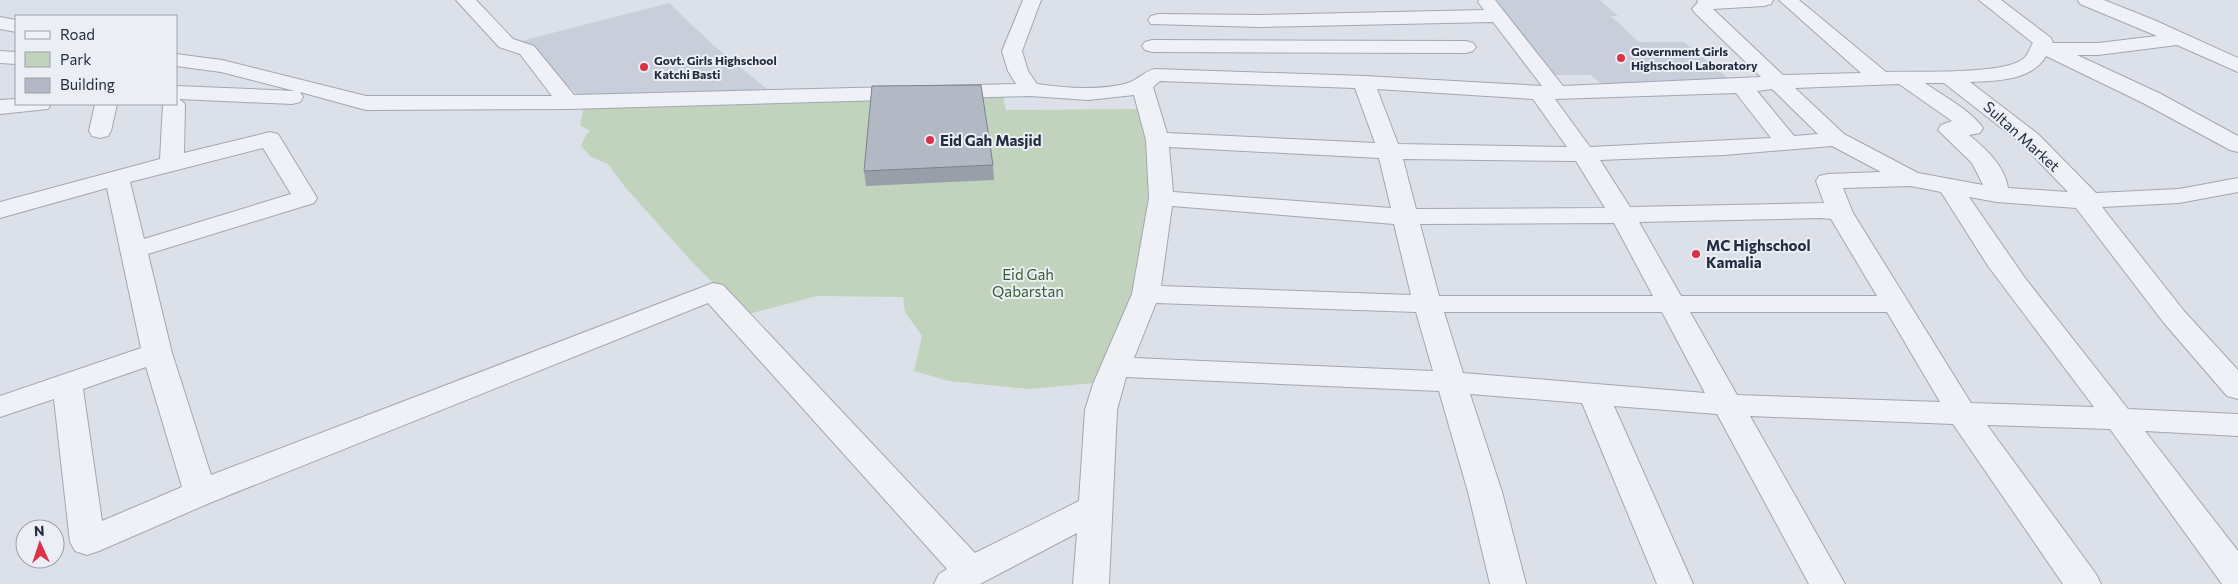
<svg xmlns="http://www.w3.org/2000/svg" width="2238" height="584" font-family="Commissioner,sans-serif">
<style>
.built{fill:#c9cfda}
.green{fill:#c1d3bc}
.lines{fill:none;stroke-linecap:round;stroke-linejoin:round}
.minor-casing{stroke:#a1a7b2;stroke-width:2}
.minor{fill:#eff1f6;fill-rule:evenodd}
.wall{fill:#999fa9}
.building{fill:#b2b9c5;stroke:#7d828a}
.poi-dot{fill:#dc3146;stroke:#ebeff5;stroke-width:2}
.labels{text-anchor:middle;dominant-baseline:central;stroke-width:4;stroke-linejoin:round;paint-order:stroke}
.far-poi-label{font-size:12px;font-weight:bold;fill:#242d3f;stroke:#ebeff5;text-anchor:start}
.street-label{font-size:15px;fill:#242d3f;stroke:#ebeff5}
.poi-label{font-size:15px;font-weight:bold;fill:#242d3f;stroke:#ebeff5;text-anchor:start}
.park-label{font-size:15px;fill:#375c30;stroke:#ebeff5}
</style>
<rect width="100%" height="100%" fill="#dce0e8"/>
<!-- built -->
<g class="built">
<polygon points="1487,0 1600,0 1618,16 1611,16 1639,42 1684,42 1728,78 1604,86 1591,75 1552,75"/>
<polygon points="669,3 711,43 768,90 578,95 521,41"/>
</g>
<!-- green -->
<polygon class="green" points="1002,93 1006,110 1137,109 1153,139 1154,205 1139,292 1105,382 1029,389 949,381 914,371 922,336 905,312 903,297 817,296 745,315 693,263 625,187 608,164 591,157 581,146 586,135 590,131 580,125 584,106"/>
<g class="lines">
<defs>
<g id="minor">
<path d="M456,0H476L513,39L534,46L574,95L1016,84L1008,71L1002,51L1023,0H1041L1022,51L1028,71L1037,84C1065,88 1100,91 1128,83C1138,80 1144,71 1155,69L1364,76L1542,86L1493,22L1259,27L1151,24L1148,20L1151,16L1158,14L1259,15L1484,10L1478,2L1479,0H1495L1563,86L1761,77L1695,13L1692,9L1698,2L1697,0H1773L1771,4L1764,6L1713,9L1783,75L1861,73L1779,0H1799L1886,72C1914,71 2003,75 2023,59C2028,56 2030,47 2033,43L1979,0H2001L2051,38L2053,43H2098L2157,36L2080,4L2078,0H2104L2154,20L2238,58V72L2177,45L2098,55H2077L2159,93L2238,136V152L2230,150L2143,103L2046,56C2032,81 1995,81 1970,82L2038,134L2096,193L2179,189L2238,178V192L2179,203L2102,207L2184,311L2238,370V399L2227,396L2164,323L2076,208L1997,202L1969,197L2025,278L2128,409L2238,414V436L2145,431L2238,551V584H2222L2110,429L1987,425L2096,574L2101,584H2063L1953,424L1750,416L1845,584H1809L1717,414L1614,406L1693,584H1657L1582,403L1470,394L1502,492L1526,584H1490L1468,492L1439,391L1126,377L1117,410L1109,584H1073L1077,533L980,584H934L939,574L947,569L708,303L212,502L99,551L87,555L75,551L70,542L54,399L0,417V396L141,348L107,188L0,218V202L160,159L163,104H176V86L295,91L221,72L176,66V54L222,60L366,96H552L520,54L499,47ZM1160,81L1355,88L1375,143L1167,133L1153,87ZM1925,83H1944L2022,144L2068,192L2008,188C2005,166 1985,148 1969,135L1980,133L1983,128C1972,111 1943,96 1925,83ZM1899,84L1952,121L1941,125L1938,130L1972,163L1983,185L1918,173L1844,134L1795,88ZM1377,89L1533,99L1567,147L1398,144ZM1772,89L1818,134L1794,136L1757,91ZM300,92L366,110L568,109L1030,96L1088,100L1134,95L1146,140L1149,198L1132,294L1093,384L1085,410L1079,501L975,553L723,285L713,283L211,475L172,353L148,254L314,203L317,198L278,134L270,132L184,153L185,104L179,99L292,104L300,102L303,97ZM1736,93L1771,138L1590,147L1555,99ZM1832,146L1881,172L1828,174L1819,176L1816,181L1824,203L1630,207L1600,160L1724,155ZM1169,147L1379,158L1391,208L1173,192ZM263,148L291,194L144,239L130,182ZM1403,159L1576,161L1605,208L1416,209ZM1911,186L1941,192L1988,266L2094,407L1971,403L1853,213L1843,188ZM1172,206L1394,224L1411,295L1161,286ZM1820,218L1831,219L1877,296H1681L1639,222ZM1614,223L1653,296H1439L1420,224ZM1156,303L1416,312L1433,371L1134,358ZM1444,312H1662L1705,393L1463,373ZM1690,312H1887L1940,402L1737,395ZM146,367L182,487L102,521L83,389Z"/>
<polygon points="0,17 16,20 16,32 0,29"/>
<polygon points="1152,40 1466,41 1473,43 1476,47 1473,51 1466,53 1152,52 1145,50 1142,46 1145,42"/>
<polygon points="0,51 16,52 16,64 0,63"/>
<polygon points="16,99 16,104 51,104 48,109 0,114 0,100"/>
<polygon points="95,104 117,104 111,131 108,136 100,138 92,136 89,131"/>
</g>
</defs>
<!-- minor casing -->
<use href="#minor" class="minor-casing"/>
<!-- minor -->
<use href="#minor" class="minor"/>
</g>
<!-- wall -->
<polygon class="wall" points="993,165 994,180 866,186 864,171"/>
<!-- building -->
<polygon class="building" points="981,85 993,165 864,171 872,86"/>
<!-- markers -->
<g class="poi-dot">
<circle cx="1621" cy="58" r="5"/>
<circle cx="644" cy="67" r="5"/>
<circle cx="930" cy="140" r="5"/>
<circle cx="1696" cy="254" r="5"/>
</g>
<g class="labels">
<!-- far-poi labels -->
<g class="far-poi-label">
<text x="1631" y="51">Government Girls<tspan x="1631" dy="14">Highschool Laboratory</tspan></text>
<text x="654" y="60">Govt. Girls Highschool<tspan x="654" dy="14">Katchi Basti</tspan></text>
</g>
<!-- street labels -->
<g class="street-label">
<text transform="translate(2022 136) rotate(42)">Sultan Market</text>
</g>
<!-- poi labels -->
<g class="poi-label">
<text x="940" y="140">Eid Gah Masjid</text>
<text x="1706" y="245">MC Highschool<tspan x="1706" dy="17">Kamalia</tspan></text>
</g>
<!-- park labels -->
<g class="park-label">
<text x="1028" y="274">Eid Gah<tspan x="1028" dy="17">Qabarstan</tspan></text>
</g>
</g>
<!-- legend -->
<rect x="15" y="15" width="162" height="90" fill="#ebeff5" stroke="#9ba1ac"/>
<rect x="25" y="31" width="25" height="8" fill="#eff1f6" stroke="#9ba1ac"/>
<text x="60" y="40" font-size="15" fill="#242d3f">Road</text>
<rect x="25" y="52" width="25" height="15" fill="#c1d3bc" stroke="#9ba1ac"/>
<text x="60" y="65" font-size="15" fill="#242d3f">Park</text>
<rect x="25" y="78" width="25" height="15" fill="#b2b9c5" stroke="#9ba1ac"/>
<text x="60" y="90" font-size="15" fill="#242d3f">Building</text>
<!-- north arrow -->
<g transform="translate(40 544) rotate(357)"><circle r="24" fill="#ebeff5" stroke="#9ba1ac"/>
<path d="M0-4L9 19L0 12L-9 19Z" fill="#dc3146"/>
<text y="-8" font-size="14" font-weight="bold" text-anchor="middle" fill="#242d3f">N</text>
</g>
</svg>
